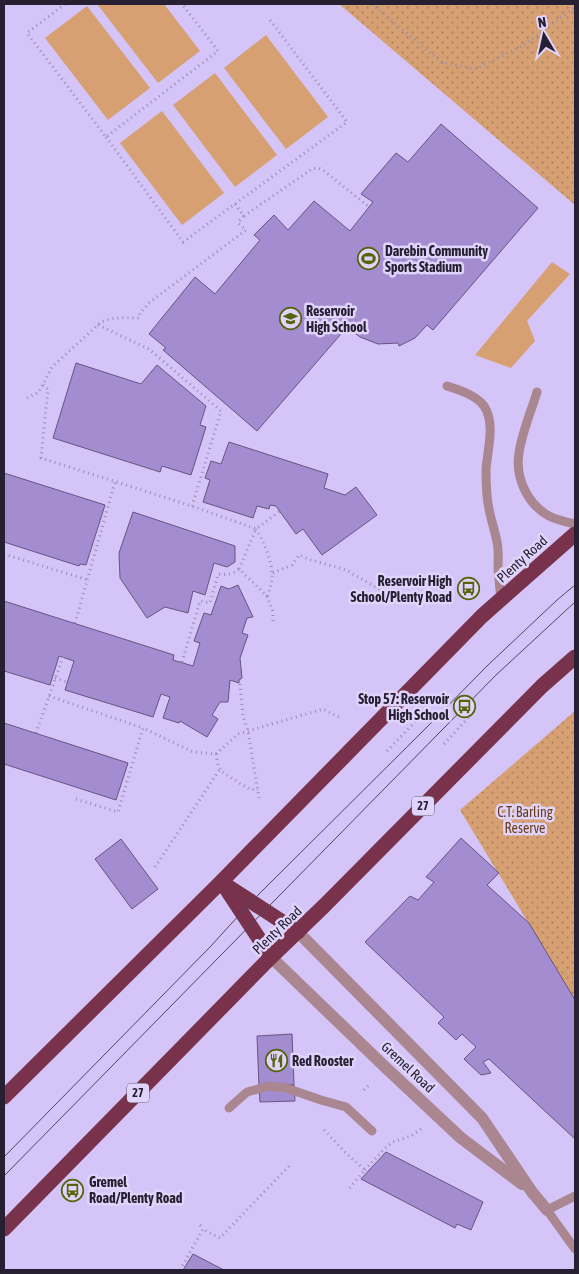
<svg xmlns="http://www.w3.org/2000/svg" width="579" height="1274" font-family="'Asap Condensed',sans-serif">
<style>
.grass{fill:#d7a073}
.park{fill:url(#park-dots)}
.building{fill:#a48cd1;stroke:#645581}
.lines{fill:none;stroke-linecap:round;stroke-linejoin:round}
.path{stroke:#9a8cb4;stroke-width:3;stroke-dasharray:1 4;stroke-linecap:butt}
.lane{stroke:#aa8690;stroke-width:9}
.street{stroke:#aa8690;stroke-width:12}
.highway{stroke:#78324b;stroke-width:15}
.tram{stroke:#4f4660;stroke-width:1}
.labels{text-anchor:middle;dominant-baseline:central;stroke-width:5;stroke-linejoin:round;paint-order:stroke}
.shield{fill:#e0d4fc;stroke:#5e566f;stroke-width:1}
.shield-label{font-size:12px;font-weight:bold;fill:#262032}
.poi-label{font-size:14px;font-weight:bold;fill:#262032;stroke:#e0d4fc;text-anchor:start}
.street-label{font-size:14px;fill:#262032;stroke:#e0d4fc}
.park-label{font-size:14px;fill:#693e18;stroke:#e0d4fc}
</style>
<defs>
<pattern id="park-dots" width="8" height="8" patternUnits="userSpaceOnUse" patternTransform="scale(1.25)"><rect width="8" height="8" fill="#d7a073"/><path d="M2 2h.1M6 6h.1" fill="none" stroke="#ae825f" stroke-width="1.8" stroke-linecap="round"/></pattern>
</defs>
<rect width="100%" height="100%" fill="#d5c4f7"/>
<!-- grass -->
<g class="grass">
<polygon points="97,4 164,4 200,51 158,83"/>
<polygon points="87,6 150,88 108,120 45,38"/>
<polygon points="266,35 328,117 286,149 224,68"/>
<polygon points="215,73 277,155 235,187 173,105"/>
<polygon points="162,111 224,193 182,225 120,143"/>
<polygon points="552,262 570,274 527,321 535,341 511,368 475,355"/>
</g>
<!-- park -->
<g class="park">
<polygon points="339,4 575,4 575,205"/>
<polygon points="575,711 575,1000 460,810"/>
</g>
<!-- building -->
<g class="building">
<polygon points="441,124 538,208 433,330 427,325 415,338 399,346 398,343 378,344 360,337 347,327 257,431 163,350 166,348 149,334 195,277 215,294 260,240 254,235 274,215 288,230 314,201 350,231 373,202 361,194 396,153 408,162"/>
<polygon points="76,363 141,384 157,365 206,406 200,425 206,427 191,475 162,466 160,472 53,438"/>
<polygon points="229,442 328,474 324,488 345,495 356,487 377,515 322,555 303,529 296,534 276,506 270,505 269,509 257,506 253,518 203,502 210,480 205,478 211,461 221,464"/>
<polygon points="4,473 105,505 86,565 80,564 79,566 4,542"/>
<polygon points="133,512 235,546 235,562 227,567 214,563 205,595 193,591 188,613 165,607 147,618 120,578 119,553"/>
<polygon points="238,585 253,617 247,618 242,633 248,635 240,658 242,678 239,680 239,683 230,680 228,702 220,702 212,715 218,719 207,737 180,721 179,723 163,718 170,697 161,694 153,717 65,690 74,661 59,656 50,685 4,671 4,601 174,655 173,660 193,666 200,643 194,641 204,613 211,615 221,586 229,589"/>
<polygon points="4,723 128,763 116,800 4,764"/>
<polygon points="461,838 499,873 487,885 529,923 575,1000 575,1139 489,1059 483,1062 491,1073 481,1075 464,1059 476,1047 462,1034 456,1040 438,1023 444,1017 365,942 410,896 418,900 434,882 426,877"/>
<polygon points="121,839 158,889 132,909 95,859"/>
<polygon points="292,1034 294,1085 259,1086 257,1036"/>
<polygon points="294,1085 295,1101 260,1102 259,1086"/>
<polygon points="386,1152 483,1202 471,1230 457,1224 455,1228 361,1179"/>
<polygon points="193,1254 224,1270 183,1270"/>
</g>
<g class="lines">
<!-- path -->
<g class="path">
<polyline points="65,4 27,33 106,137 218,51 182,4"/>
<polyline points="372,4 441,62 475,69 523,46 575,7"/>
<polyline points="106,137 183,242 347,122 270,20"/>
<polyline points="235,204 244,216 312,169 318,168 323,170 369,207"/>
<polyline points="98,325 149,349 221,411 192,506"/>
<polyline points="43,385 48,389 41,458 192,506 256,529 280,511"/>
<path d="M27,398L39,392L52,367L100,323C111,316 126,318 139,318L140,313L149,303L246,230L238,223L244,216"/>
<path d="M256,529C263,539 273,564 272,576C272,583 270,589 267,596L239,569Z"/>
<polyline points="4,554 88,580"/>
<polyline points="273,573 292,565 299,555 311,560 346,570 384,592"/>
<polyline points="267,596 273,612 273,623"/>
<polyline points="75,623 115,482"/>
<path d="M182,662L200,601L210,603L218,574C226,575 232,575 239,569"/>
<polyline points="55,678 67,682"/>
<polyline points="240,684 243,716 248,731 259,798"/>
<polyline points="49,696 143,728"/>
<polyline points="36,733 63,657"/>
<polyline points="444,744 470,716"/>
<polyline points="387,751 418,719"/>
<polyline points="216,754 238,734 248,731 323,709 339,717"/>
<polyline points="76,799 118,812 143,728 193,752 216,754 218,765 222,772 249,789 258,790"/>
<polyline points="155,867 220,769"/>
<polyline points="364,1090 370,1084"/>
<polyline points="324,1130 347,1154 365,1170 347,1191"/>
<polyline points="365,1170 384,1149 393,1142 411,1136 424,1127"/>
<polyline points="200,1225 203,1229"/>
<polyline points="180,1270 203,1229 220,1238 291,1164"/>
</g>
<!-- lane -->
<g class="lane">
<path d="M447,386C459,390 476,395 484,406C496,424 487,451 486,470C486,483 486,496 489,509C491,520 495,531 497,542C499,551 498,560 498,569C499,579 500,590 501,600"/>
<path d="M537,392C531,412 522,432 519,453C515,477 527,504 549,516C557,520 566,522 575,524"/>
<polyline points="229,1108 247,1092 270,1086 286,1088 321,1100 346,1107 372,1131"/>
<polyline points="575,1196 547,1210 575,1249"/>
</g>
<!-- street -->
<g class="street">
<polyline points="298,932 482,1118 532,1192 547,1210"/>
<polyline points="271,957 384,1066 461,1138 522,1184"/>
</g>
<!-- highway -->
<g class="highway">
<polyline points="221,882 298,932"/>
<polyline points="225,887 271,957"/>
<polyline points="4,1097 221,882 482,616 575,534"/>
<polyline points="4,1229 271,957 325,905 542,686 575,657"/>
</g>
<!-- tram -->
<g class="tram">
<polyline points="4,1157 210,947 252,901 427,727 487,666 557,600 575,585"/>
<polyline points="4,1176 496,675 575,602"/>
</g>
</g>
<!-- icons -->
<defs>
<symbol id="stadium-ring" viewBox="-11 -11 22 22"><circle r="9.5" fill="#e0d4fc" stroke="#55640a" stroke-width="1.5"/><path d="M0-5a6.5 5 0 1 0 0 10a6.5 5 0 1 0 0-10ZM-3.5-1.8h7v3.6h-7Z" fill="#55640a"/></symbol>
<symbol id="school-ring" viewBox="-11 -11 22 22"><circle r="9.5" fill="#e0d4fc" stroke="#55640a" stroke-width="1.5"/><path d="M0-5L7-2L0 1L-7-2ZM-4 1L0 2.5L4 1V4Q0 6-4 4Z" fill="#55640a"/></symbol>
<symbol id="bus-ring" viewBox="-11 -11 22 22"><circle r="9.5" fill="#e0d4fc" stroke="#55640a" stroke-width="1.5"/><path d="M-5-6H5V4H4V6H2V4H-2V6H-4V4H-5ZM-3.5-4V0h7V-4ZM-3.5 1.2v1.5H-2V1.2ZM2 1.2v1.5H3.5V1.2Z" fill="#55640a"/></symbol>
<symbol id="restaurant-ring" viewBox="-11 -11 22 22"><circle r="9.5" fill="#e0d4fc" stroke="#55640a" stroke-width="1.5"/><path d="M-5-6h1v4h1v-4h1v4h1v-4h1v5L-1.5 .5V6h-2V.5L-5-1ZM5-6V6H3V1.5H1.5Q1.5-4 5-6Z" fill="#55640a"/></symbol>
</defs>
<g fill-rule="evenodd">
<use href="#stadium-ring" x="356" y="246" width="25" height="25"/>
<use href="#school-ring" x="278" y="306" width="25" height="25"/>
<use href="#bus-ring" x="456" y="576" width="25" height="25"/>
<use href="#bus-ring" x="452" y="694" width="25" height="25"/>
<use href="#restaurant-ring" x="264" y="1048" width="25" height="25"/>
<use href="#bus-ring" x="60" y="1178" width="25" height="25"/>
</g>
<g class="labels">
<!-- shield labels -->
<g class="shield">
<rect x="412" y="796.5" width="22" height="19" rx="4"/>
<rect x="127" y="1083.5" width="22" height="19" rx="4"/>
</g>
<g class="shield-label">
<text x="423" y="806">27</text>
<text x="138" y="1093">27</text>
</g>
<!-- poi labels -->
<g class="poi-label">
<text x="385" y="251">Darebin Community<tspan x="385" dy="16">Sports Stadium</tspan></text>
<text x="306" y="311">Reservoir<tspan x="306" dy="16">High School</tspan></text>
<text x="452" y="581" text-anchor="end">Reservoir High<tspan x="452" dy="16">School/Plenty Road</tspan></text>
<text x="449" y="699" text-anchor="end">Stop 57: Reservoir<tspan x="449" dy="16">High School</tspan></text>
<text x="292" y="1061">Red Rooster</text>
<text x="89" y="1182">Gremel<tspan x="89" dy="16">Road/Plenty Road</tspan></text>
</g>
<!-- street labels -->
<g class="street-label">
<text transform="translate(522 559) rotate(-42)">Plenty Road</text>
<text transform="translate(277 930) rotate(-44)">Plenty Road</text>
<text transform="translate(408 1067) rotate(43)">Gremel Road</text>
</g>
<!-- park labels -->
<g class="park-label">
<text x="525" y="812">C.T. Barling<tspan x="525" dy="16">Reserve</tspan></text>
</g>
</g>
<!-- border -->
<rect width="579" height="1274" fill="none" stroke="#262032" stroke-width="10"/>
<!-- north arrow -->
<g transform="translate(544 35) rotate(351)" stroke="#e0d4fc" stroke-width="4" paint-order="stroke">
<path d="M0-4L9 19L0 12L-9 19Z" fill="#262032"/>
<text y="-8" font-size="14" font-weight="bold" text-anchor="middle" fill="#262032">N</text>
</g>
</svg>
